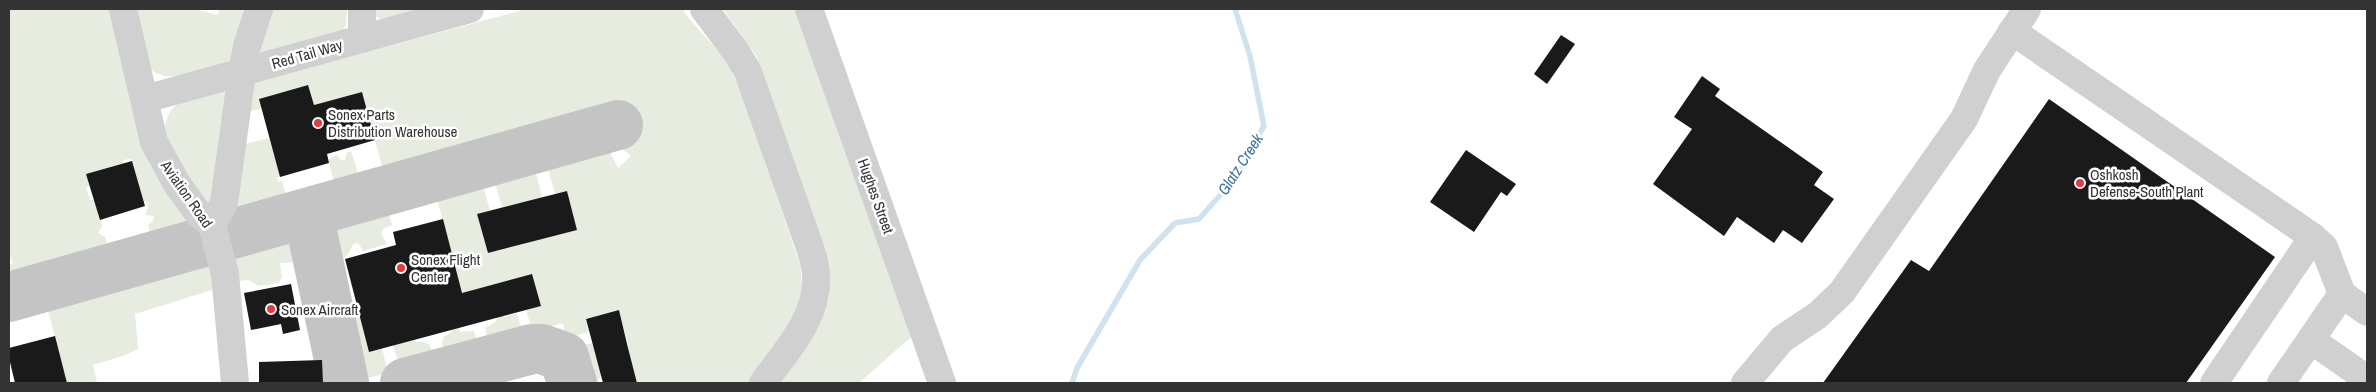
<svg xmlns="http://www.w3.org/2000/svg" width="2376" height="392" font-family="'Archivo Narrow',sans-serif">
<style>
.green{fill:#e6ecdf}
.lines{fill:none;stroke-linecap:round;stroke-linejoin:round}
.stream{stroke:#cfe2ee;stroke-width:5.5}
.taxiway{stroke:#c4c4c4;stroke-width:50}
.building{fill:#1a1a1a}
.minor{stroke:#d0d0d0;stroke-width:28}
.poi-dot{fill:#e63946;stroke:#fff;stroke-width:2}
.labels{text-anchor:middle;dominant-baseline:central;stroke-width:5;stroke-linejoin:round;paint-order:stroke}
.street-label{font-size:15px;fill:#333;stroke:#fff}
.poi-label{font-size:15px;fill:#333;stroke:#fff;text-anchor:start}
.water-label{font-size:16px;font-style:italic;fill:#3f7597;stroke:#fff}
</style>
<rect width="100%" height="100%" fill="#fff"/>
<!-- green -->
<g class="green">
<polygon points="9,9 112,9 190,222 189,230 152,242 148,225 153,221 154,216 145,215 148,207 147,201 144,202 132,161 130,159 123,160 124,163 86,174 90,186 86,187 90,200 94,199 102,226 98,233 105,237 109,254 13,281 9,265 13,263 9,254"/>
<path d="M136,9H195L217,15L220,9H241L244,13L233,61C214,66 161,89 149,66C142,52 140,25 136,9Z"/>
<polygon points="266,9 347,9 346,25 342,35 267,55 260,51"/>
<polygon points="374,9 421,9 381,20 376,16"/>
<polygon points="527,9 684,9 686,15 726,60 741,92 801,268 802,291 795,317 749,383 637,383 632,366 600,376 598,383 578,383 569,349 592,343 596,357 629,348 619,310 586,319 589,332 566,338 563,323 533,332 526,310 540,306 532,275 495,285 504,317 517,313 523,336 489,345 485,328 496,322 497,318 488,286 451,296 460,332 474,331 479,348 445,357 442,343 443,337 451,333 451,329 440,282 458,277 435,192 481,179 490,211 477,214 488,253 524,244 514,204 502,207 493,176 534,165 542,197 530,201 540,239 577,230 567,191 555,194 546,161 601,146 608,148 618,168 631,156 622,149 619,142 629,138 620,110 384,174 362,92 314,105 307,85 259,99 262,108 241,114 246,94 253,91 255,82 262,78 341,59"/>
<polygon points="723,9 795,9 911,337 859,383 778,383 819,326 829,298 828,265 756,55"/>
<path d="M221,90L228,94L218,195L208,204C194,195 167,148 165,132C164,124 168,113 174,107C184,97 207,94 221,90Z"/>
<polygon points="269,138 280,177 277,177 278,182 282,181 288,203 240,217 233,210 242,145"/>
<polygon points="351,151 361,183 336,190 328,159 337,155 341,160 345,160 347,153"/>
<path d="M387,206L392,225L384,228L381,233L387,244L363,251L359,244L355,243C351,247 351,250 348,254C344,259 334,262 328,264L323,235L329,223Z"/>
<path d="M289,233L297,234L302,240L307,257C300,264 288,262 280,263L282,277L279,283L259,286L248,280L239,281L233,256L236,250Z"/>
<polygon points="199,259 210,265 215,284 212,290 135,314 138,349 123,356 93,365 97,383 67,383 46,303"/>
<polygon points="404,302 416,342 424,342 429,344 436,360 400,370 393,345"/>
<polygon points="355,305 359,307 369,351 382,348 388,373 360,380 349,373 336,310"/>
</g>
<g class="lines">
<!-- stream -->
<polyline class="stream" points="1072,383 1077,368 1140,260 1175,223 1199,219 1231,183 1264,126 1250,56 1235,9"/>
<!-- taxiway -->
<g class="taxiway">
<polyline points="292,218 305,222 311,227 344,383"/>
<polyline points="9,297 618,125"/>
<polyline points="405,383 532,349 542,349 564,357 572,383"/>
</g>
</g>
<!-- building -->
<g class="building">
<polygon points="1561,35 1575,44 1547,84 1534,74"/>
<polygon points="1702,76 1720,89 1715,96 1823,172 1814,185 1834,199 1802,243 1783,230 1774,243 1737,217 1724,236 1653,184 1692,129 1674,117"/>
<polygon points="308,85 314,105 362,92 375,140 327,154 329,163 280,177 259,99"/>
<polygon points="2049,99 2275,257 2186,383 1823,383 1911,260 1929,271"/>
<polygon points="1466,150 1516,184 1507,196 1501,192 1474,232 1430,202"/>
<polygon points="132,161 145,206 100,220 86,174"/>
<polygon points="567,191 577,230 488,253 477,214"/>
<polygon points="443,219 462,293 532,274 541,306 369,352 345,259 396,245 393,232"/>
<polygon points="291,284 300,330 283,334 281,324 251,330 244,293"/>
<polygon points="619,310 628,348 637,383 603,383 586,319"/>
<polygon points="55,336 67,383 15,383 9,358 9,348"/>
<polygon points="322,360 323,383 259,383 259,362"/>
</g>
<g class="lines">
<!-- minor -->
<g class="minor">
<polyline points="123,9 154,142 177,184 198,213 212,225 225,274 235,383"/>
<polyline points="362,9 362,39"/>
<path d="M704,9L737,53L748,72L809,245C812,255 816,265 816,275C819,317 786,351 763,383"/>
<polyline points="809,9 942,383"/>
<polyline points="2012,31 2313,237 2324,247 2342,294"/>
<polyline points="145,99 470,9"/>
<polyline points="212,225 224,203 242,73 247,46 259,9"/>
<polyline points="2311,340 2367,379"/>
<polyline points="1745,383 1782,339 1818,315 1842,292 1964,119 1987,70 2027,9"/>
<polyline points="2214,383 2313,237"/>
<polyline points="2281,383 2342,294 2367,312"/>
</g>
</g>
<!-- markers -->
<g class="poi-dot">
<circle cx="318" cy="123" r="5"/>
<circle cx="2080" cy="183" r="5"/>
<circle cx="401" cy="268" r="5"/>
<circle cx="271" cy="309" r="5"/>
</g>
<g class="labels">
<!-- street labels -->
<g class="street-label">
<text transform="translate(307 54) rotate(-16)">Red Tail Way</text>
<text transform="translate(187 194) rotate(55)">Aviation Road</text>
<text transform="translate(876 196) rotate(70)">Hughes Street</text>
</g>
<!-- poi labels -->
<g class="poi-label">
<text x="328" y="114">Sonex Parts<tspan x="328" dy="17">Distribution Warehouse</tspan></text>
<text x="2090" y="174">Oshkosh<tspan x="2090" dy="17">Defense-South Plant</tspan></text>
<text x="411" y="259">Sonex Flight<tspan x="411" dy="17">Center</tspan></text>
<text x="281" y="309">Sonex Aircraft</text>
</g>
<!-- water labels -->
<g class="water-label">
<text transform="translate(1240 164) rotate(-57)">Glatz Creek</text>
</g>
</g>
<!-- border -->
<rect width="2376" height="392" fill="none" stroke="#333333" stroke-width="20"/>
</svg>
